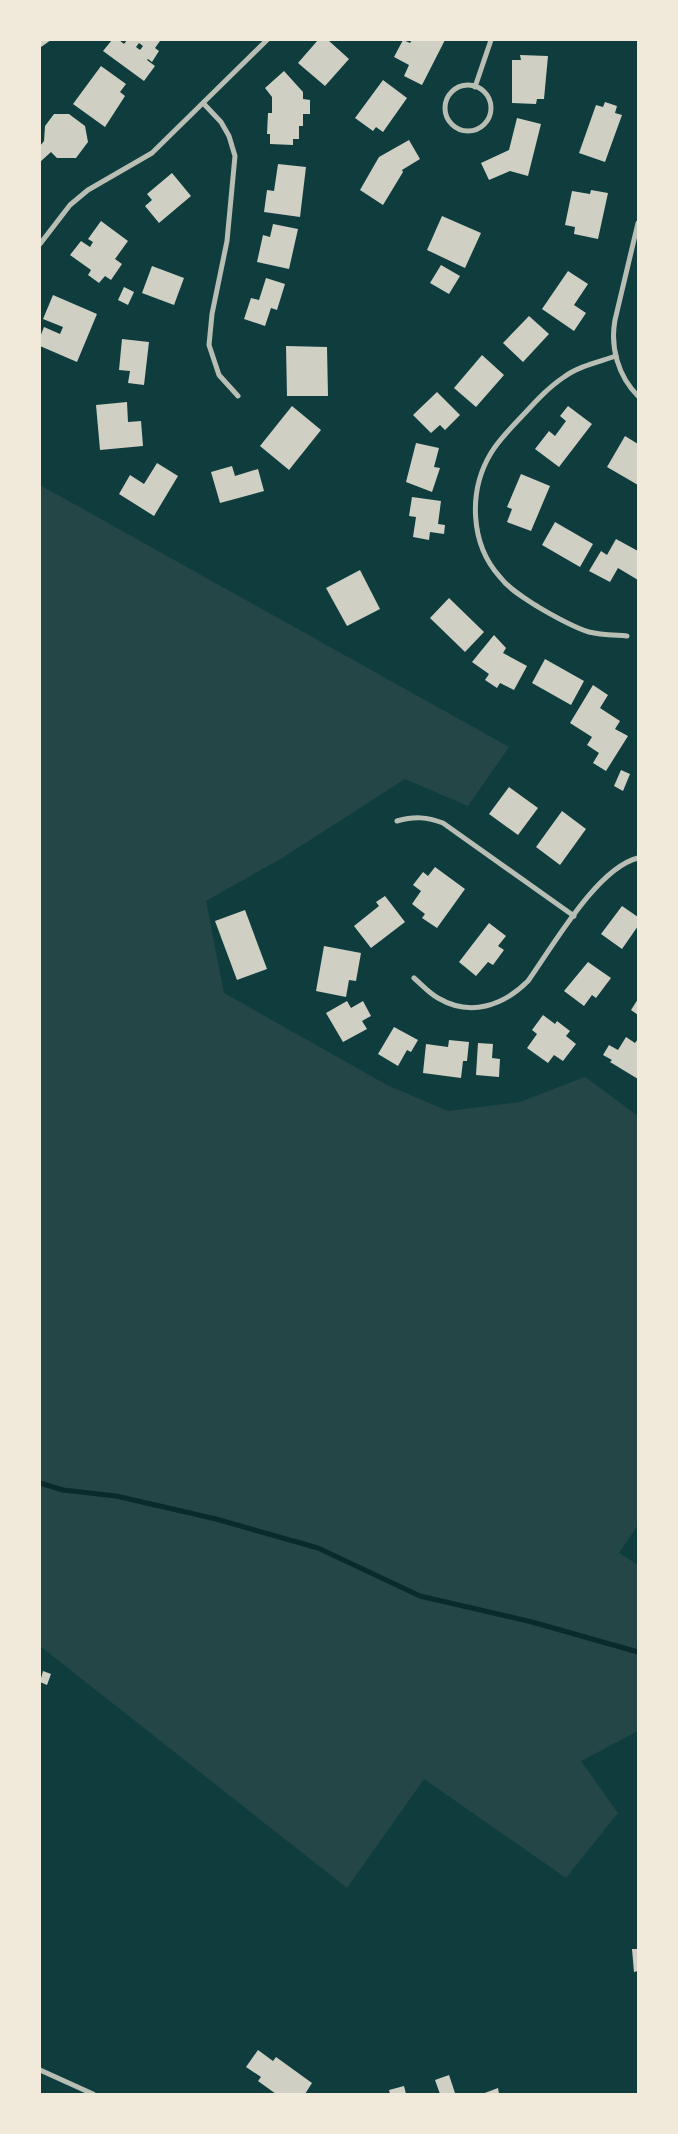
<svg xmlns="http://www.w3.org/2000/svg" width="678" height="2134" font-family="Spectral,serif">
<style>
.green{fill:#244646}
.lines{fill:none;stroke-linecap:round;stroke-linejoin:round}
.stream{stroke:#0a2a2b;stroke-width:5}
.building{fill:#cfcfc3;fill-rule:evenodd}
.minor{stroke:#b8beb3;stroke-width:5}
</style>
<rect width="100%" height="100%" fill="#0f3d3e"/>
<!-- green -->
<polygon class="green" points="40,485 509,747 468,806 405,779 282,858 206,901 224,993 387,1085 448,1111 520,1102 585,1077 638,1116 638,1525 619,1553 638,1565 638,1731 581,1761 618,1813 566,1878 424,1779 347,1888 40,1646"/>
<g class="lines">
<!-- stream -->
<polyline class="stream" points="40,1483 63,1490 116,1496 216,1519 318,1548 420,1596 532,1622 638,1652"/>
</g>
<!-- building -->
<g class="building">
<polygon points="40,40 51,40 41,47"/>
<path d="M112,40H119L124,44L127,40L160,41L155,48L159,51L152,62L148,59L147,60L155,66L144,81L103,51ZM139,43L143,46L140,50L136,47Z"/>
<polygon points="318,40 328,40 349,59 325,86 298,63"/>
<polygon points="403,40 410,43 412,40 445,40 422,85 404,76 409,65 394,57"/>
<polygon points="520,55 548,56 544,99 537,99 536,104 512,103 512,60 521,60"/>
<polygon points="101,66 126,84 120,92 125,96 105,127 73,104"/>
<polygon points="284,71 303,92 303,99 310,100 310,114 303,114 303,126 299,126 299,139 293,139 293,145 270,144 270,134 267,134 268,113 272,113 272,97 265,88"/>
<polygon points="383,80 407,98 383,132 376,127 373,131 355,118"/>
<polygon points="605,102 617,106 615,113 622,115 605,162 579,153 596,105 603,107"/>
<polygon points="54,114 69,114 85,126 88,142 76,158 57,158 51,152 40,162 40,146 44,141 45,126"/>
<polygon points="517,118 541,124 528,176 510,171 489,180 481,163 509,150"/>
<polygon points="409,140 420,159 402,170 403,172 383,205 360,190 379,157"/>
<polygon points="278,164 306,167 300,217 264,212 267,190 274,191"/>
<polygon points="172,173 191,196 159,223 145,206 152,200 147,194"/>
<polygon points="591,190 608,193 598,239 574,234 575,227 565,225 572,191 590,194"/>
<polygon points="442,216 481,233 465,268 427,250"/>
<polygon points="101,221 128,241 115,259 122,264 111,280 105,276 99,283 88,275 91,270 70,255 81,241 90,247 93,242 88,239"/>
<polygon points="273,224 298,229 289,269 257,262 263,235 270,237"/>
<polygon points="441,265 460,276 449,294 430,283"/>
<polygon points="152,266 184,278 174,305 142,293"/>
<polygon points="568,271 588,284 574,305 586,313 574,331 542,309"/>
<polygon points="266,278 285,284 277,310 271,308 265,326 244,319 251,298 259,300"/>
<polygon points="124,287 134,292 128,305 118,300"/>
<polygon points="53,295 97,314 77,362 40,346 40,337 44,327 60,334 63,327 43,319"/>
<polygon points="529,316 549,334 523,362 503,343"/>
<polygon points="122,339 149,342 144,385 128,383 130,371 119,370"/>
<polygon points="286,346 327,347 328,396 287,396"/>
<polygon points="482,355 504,375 476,407 454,388"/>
<polygon points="437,392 460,415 445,430 440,425 431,433 413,415"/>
<polygon points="127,402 128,422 141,421 143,446 100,450 96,405"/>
<polygon points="292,406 321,430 289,470 260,446"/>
<polygon points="568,406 592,424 559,467 535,449 549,431 555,436 566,421 560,416"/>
<polygon points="625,436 638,444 638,485 607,467"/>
<polygon points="416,443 439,448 434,467 440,468 432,492 406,482"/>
<polygon points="157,463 178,476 154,516 119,494 130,475 144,484"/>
<polygon points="232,466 235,476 258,469 264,491 220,503 211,472"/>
<polygon points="521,474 550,486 531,531 507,522 512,509 507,507"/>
<polygon points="412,497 441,501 438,524 445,525 444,534 430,532 429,540 413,537 416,517 409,516"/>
<polygon points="555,522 593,544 580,567 542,545"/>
<polygon points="616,539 638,551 638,580 618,568 610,582 589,571 601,551 607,555"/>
<polygon points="360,570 380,609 347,626 326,588"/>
<polygon points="449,598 484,632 465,652 430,618"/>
<polygon points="494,635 506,648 503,653 527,666 514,690 500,683 497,688 485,680 489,674 472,662"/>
<polygon points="545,659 584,681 571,705 532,683"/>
<polygon points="593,685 608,695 600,708 620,721 615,729 628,736 606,771 593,763 599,753 587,745 592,737 570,723"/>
<polygon points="621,770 630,774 623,791 614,786"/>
<polygon points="509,787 538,808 518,835 489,814"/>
<polygon points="562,811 586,829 560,865 536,847"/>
<polygon points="435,867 465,889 437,928 422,918 425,914 412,904 421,891 413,885 423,872 428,876"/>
<polygon points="385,896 405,922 371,948 354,926 379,906 376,902"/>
<polygon points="622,906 638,917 638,926 622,949 601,934"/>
<polygon points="245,910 267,969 237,980 215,921"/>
<polygon points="489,923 506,936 498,946 504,950 493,965 488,962 476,976 459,962"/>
<polygon points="324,946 361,953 356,981 349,980 346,997 316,991"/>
<polygon points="588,962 611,978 596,998 592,995 584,1006 564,991"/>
<polygon points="638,999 638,1015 631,1010"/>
<polygon points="347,1001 351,1008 363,1001 371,1016 362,1021 367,1029 343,1042 326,1013"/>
<polygon points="543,1015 555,1024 557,1021 570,1031 566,1036 576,1044 563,1061 554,1055 548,1063 527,1048 537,1034 532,1030"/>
<polygon points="394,1027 418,1040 411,1052 407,1050 398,1066 378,1054"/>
<polygon points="626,1037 635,1043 638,1039 638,1079 610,1062 612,1060 603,1055 609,1045 618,1050"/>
<polygon points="449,1040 469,1042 467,1061 463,1061 461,1078 423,1073 426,1044 448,1047"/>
<polygon points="478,1043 493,1044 492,1058 500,1059 499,1077 476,1075"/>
<polygon points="43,1671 51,1674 47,1685 40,1682"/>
<polygon points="632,1949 638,1949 638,1971 634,1972"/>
<polygon points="258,2050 273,2061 276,2057 312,2083 305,2094 276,2094 258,2081 261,2077 246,2067"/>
<polygon points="449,2075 455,2093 440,2094 435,2080"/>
<polygon points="404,2086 406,2094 390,2094 389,2090"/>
<polygon points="498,2088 499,2094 482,2094"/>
</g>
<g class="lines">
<!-- minor -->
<g class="minor">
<circle cx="468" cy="108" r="23"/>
<polyline points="475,87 491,40"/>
<polyline points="204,104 221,122 229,136 235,156 227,241 212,314 209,345 219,375 238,396"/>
<path d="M638,223L615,320C610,347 618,376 638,396"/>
<polyline points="40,244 70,205 88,190 152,153 267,40"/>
<path d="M616,356C599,362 579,366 564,377C549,387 537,400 525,413C513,426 500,438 491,453C468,491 470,544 500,577C509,589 523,597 535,605C552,615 570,626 589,632C601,635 615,635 627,636"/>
<path d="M397,821C415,816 427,817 443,823L574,916"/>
<path d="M414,978C422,985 429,993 438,998C470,1017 503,1006 528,981C553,946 597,868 638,858"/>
<polyline points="40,2070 93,2094"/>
</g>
</g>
<!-- border -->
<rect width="678" height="2134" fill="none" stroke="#f1e9da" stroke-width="82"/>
</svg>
